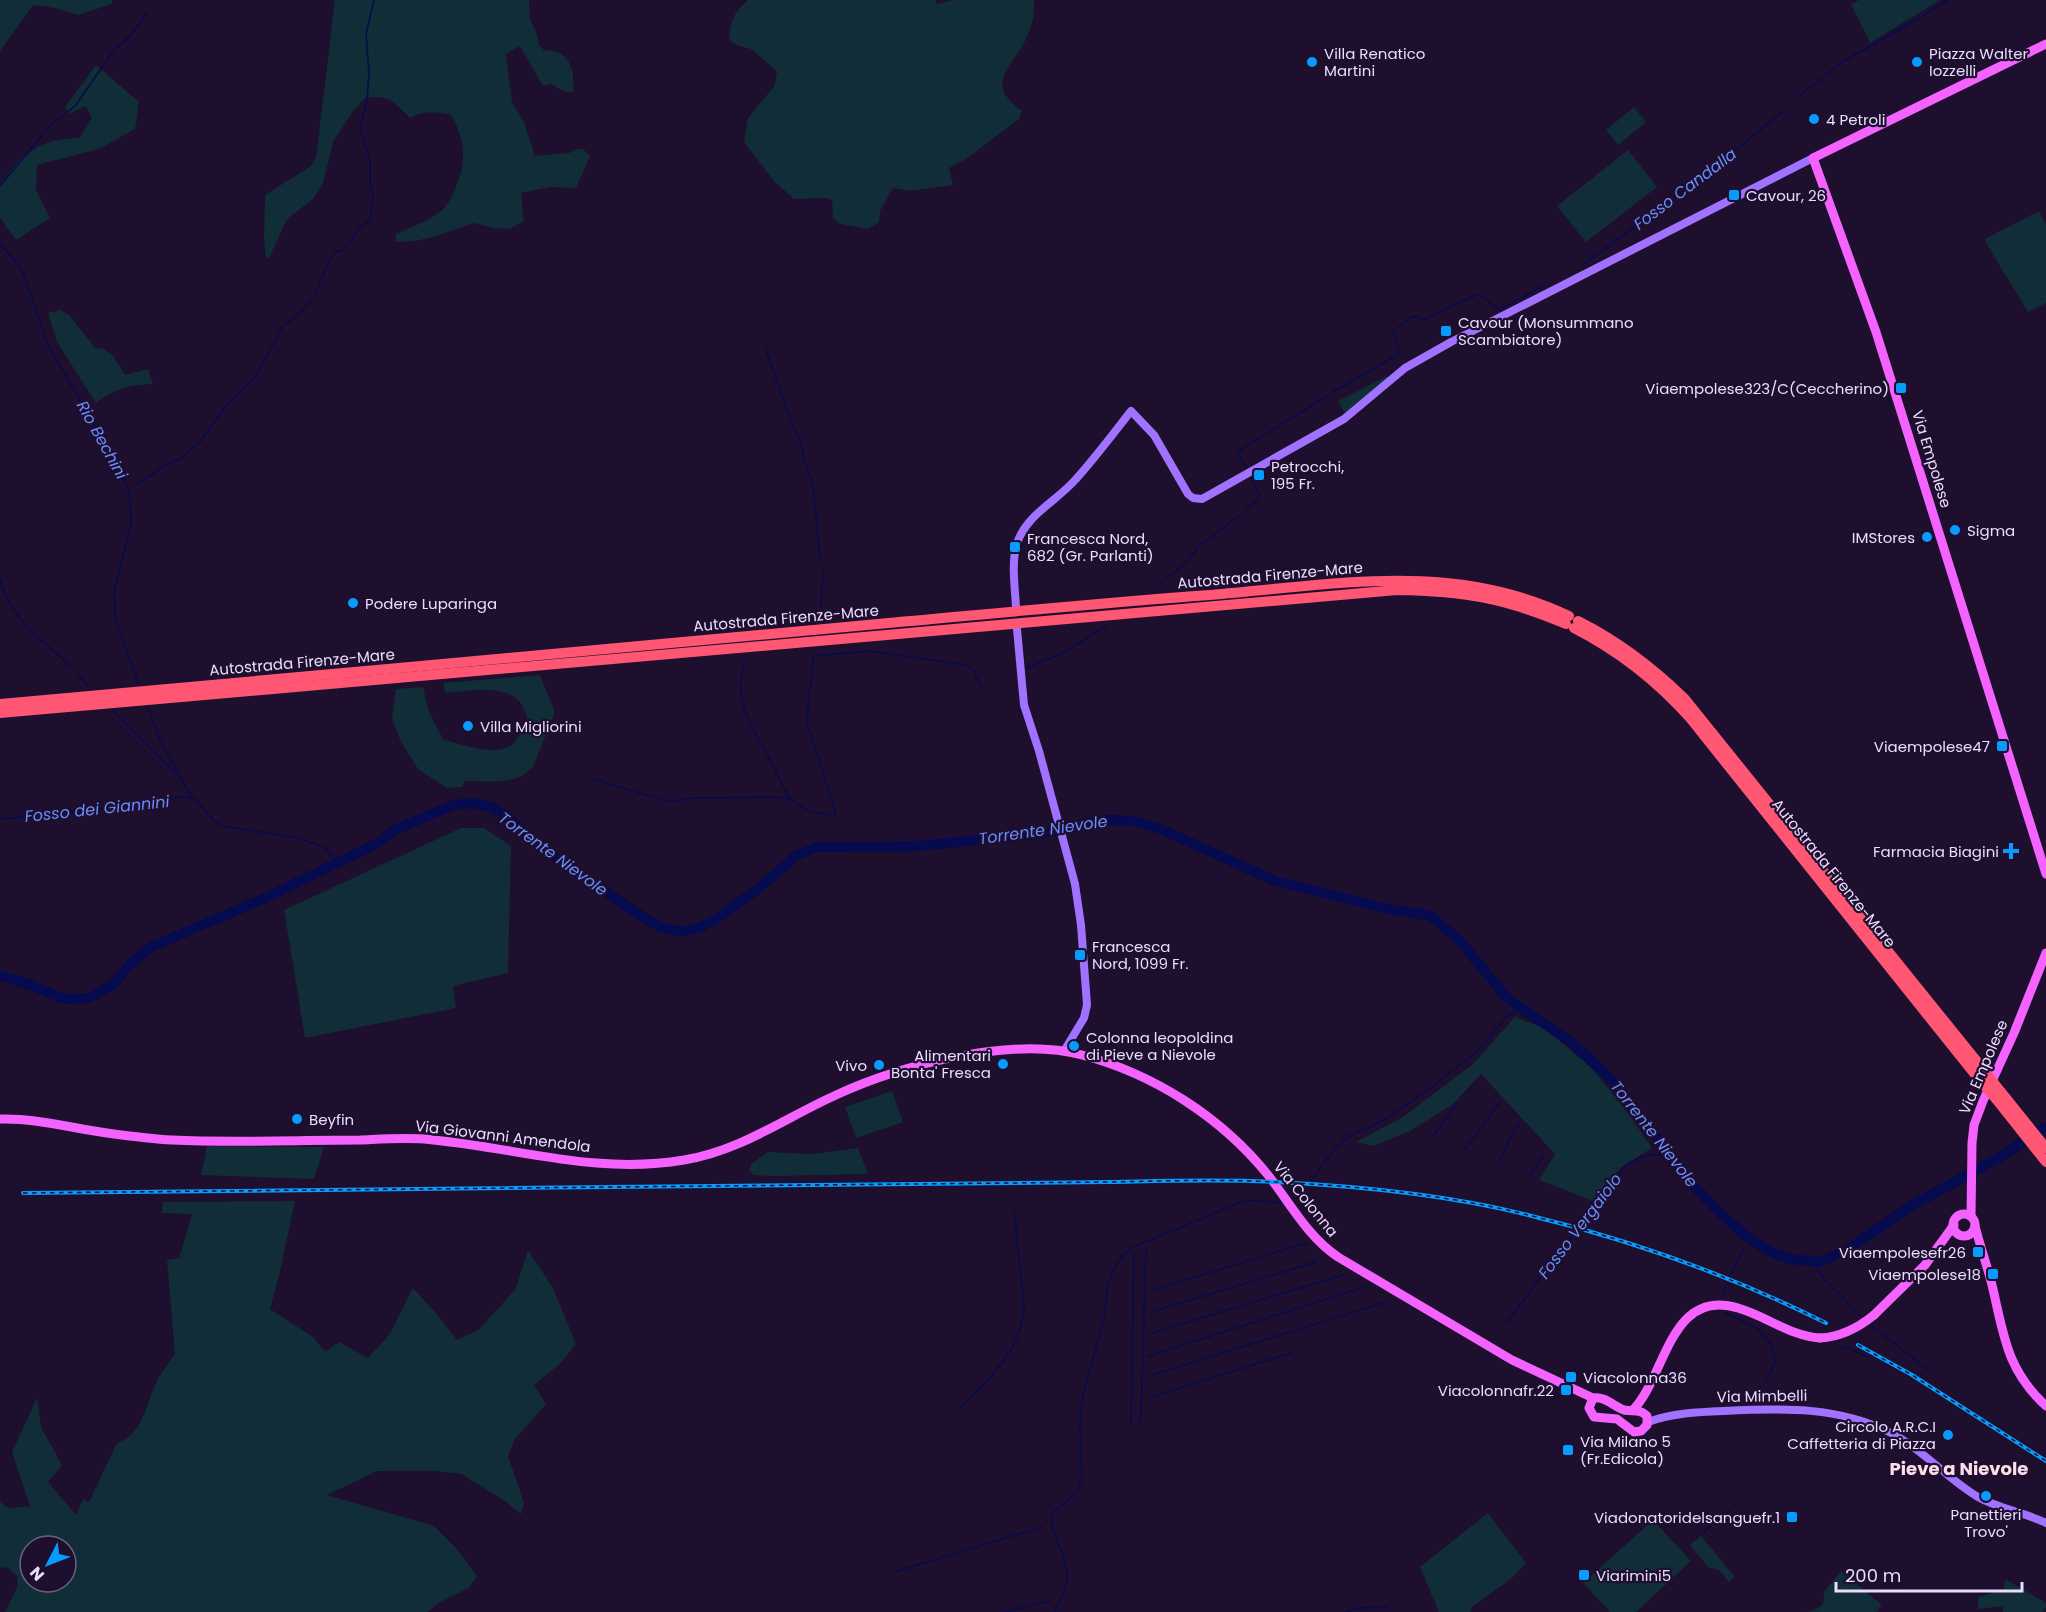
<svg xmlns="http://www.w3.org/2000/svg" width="2046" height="1612" font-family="Poppins,sans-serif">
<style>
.green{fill:#112d37;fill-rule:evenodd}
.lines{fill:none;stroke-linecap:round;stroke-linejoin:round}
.stream{stroke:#060a4f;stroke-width:1.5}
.river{stroke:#060a4f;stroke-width:10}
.secondary{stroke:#a072ff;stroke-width:8}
.primary{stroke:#f462ff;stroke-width:9}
.highway{stroke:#ff5673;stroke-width:10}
.rail-casing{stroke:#079bff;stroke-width:4}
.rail{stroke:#1d0f2d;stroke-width:1.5;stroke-dasharray:4.5;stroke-linecap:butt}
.primary-bridge{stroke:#f462ff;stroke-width:9}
.highway-bridge{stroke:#ff5673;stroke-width:10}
.poi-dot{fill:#079bff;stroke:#1d0f2d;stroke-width:2}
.labels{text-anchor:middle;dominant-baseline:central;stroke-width:4.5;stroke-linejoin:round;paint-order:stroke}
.poi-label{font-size:15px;fill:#eadbff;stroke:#1d0f2d;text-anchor:start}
.street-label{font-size:15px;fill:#eadbff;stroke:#1d0f2d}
.water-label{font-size:16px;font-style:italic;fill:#698cff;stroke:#1d0f2d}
.quarter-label{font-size:18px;font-weight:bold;fill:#ffdde8;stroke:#1d0f2d}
</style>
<rect width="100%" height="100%" fill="#1d0f2d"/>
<!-- green -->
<g class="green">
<polygon points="0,0 112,0 112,4 78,15 55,8 33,5 0,51"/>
<path d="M335,0H529L530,20L536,31L539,45L544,50C571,50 575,70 573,93L563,91L551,84L543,86L520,46L506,54L512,102L524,122L535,156L569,153L576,149H583L590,156L576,188L550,187L521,193L524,221L509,229L493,228L474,223L430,238L413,241L396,242V234C410,227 430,221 442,210C448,205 451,198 454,191C467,163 466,141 451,115C436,111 423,111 410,118C394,102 389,94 365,98L353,111L333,142L323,183L313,199L287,219L270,256L266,258L264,237L265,195L311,166L316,158Z"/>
<path d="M748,0H935L937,4L954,0H1034C1035,16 1031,30 1023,45C1006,72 987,86 1022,111L1019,119L966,159L949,168L953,185L910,191L893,188L880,211L879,222L867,229L840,224L833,218L832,200L826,198L794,199L774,181L744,142L748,118L775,85L777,71L751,49L739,46L729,40C731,21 733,13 748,0Z"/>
<polygon points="1859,0 1940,0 1870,43 1851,4"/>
<polygon points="96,65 139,102 135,129 99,149 37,165 36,190 50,218 16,240 0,218 0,184 20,159 39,146 53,141 80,137 92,118 86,106 69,114 65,107"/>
<polygon points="1634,107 1646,122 1618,145 1606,130"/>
<polygon points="1628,150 1657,187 1586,242 1557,206"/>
<polygon points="2039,211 2046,225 2046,303 2028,312 1986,243 1985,239"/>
<path d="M60,310L69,315L96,349L102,348L113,356L125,375L148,369L153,384C129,385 115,389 96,403L57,342L48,313Z"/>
<polygon points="1385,377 1388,377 1387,380 1345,413 1338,401"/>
<path d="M540,675L555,712L533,767C516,786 489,781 465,781L462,787L447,788L418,769L401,742L392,719L396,689L423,687L429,712L443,739C459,744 499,758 513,744C519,738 524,728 528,720C526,715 524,706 520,702C505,684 466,691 445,693L443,683Z"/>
<polygon points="461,828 484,828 511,846 508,973 453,986 456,1008 305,1038 284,910"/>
<polygon points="1515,1017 1544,1028 1591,1067 1628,1113 1652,1148 1620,1168 1594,1201 1539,1180 1555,1154 1481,1074 1453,1104 1410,1131 1374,1146 1356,1142 1403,1117 1472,1065"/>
<polygon points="892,1091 903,1122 856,1138 845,1107"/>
<polygon points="207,1146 324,1147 314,1179 201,1175"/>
<polygon points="858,1148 868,1174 775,1176 754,1175 749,1170 751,1164 768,1152 814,1154"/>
<path d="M295,1201L280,1272L270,1309L313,1337L325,1352L339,1342L368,1358L389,1335L413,1288L436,1313L457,1340L478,1330L515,1290L528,1250L553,1288L576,1344L562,1362L534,1385L546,1404L515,1439L508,1456L524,1502L521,1514L505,1501L461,1474L437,1471H377L327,1495L434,1526L457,1549L477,1576L469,1588L440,1602L427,1612H5L17,1588L18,1577L8,1568L0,1567V1502L9,1508L30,1506L12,1452L37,1398L41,1427L62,1465L48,1482L76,1515L83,1499L89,1502L117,1443C145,1434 146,1400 159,1377C164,1369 170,1361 175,1354L167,1260L179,1258L192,1214L162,1213L163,1202ZM30,1546H66V1582H30Z"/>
<polygon points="1488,1513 1526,1563 1512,1578 1472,1607 1470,1612 1439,1612 1420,1567"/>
<polygon points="1653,1520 1691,1561 1636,1612 1610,1612 1583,1583"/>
<polygon points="1701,1536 1735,1577 1729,1582 1719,1570 1708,1567 1690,1545"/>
<polygon points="1841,1571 1882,1605 1876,1612 1807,1612 1817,1609 1823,1604 1824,1592"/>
<polygon points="2005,1579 2046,1603 2046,1607 2042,1612 2003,1612 2003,1606 1978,1609 1978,1597 2004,1590"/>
</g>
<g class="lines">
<!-- stream -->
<g class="stream">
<polyline points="1798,97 1842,62 1918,19 1947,0"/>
<polyline points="0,186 49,127 75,106 114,50 130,36 147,13"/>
<polyline points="0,244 14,259 24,275 47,343 114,459 129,489 131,526 114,591 115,618 139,685"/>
<polyline points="1585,263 1714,169 1783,111"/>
<polyline points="315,295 329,260 336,252 343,250 351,242 356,231 369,220 371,214 373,195 370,184 370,161 360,128 367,100 369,73 366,34 374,0"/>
<polyline points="765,347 787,411 801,444 804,459 813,485 820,559"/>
<polyline points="1333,392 1397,355 1399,346 1393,332 1412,316 1424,319 1479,294 1499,310 1541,287"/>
<polyline points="1246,468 1237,452 1327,396"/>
<polyline points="137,484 166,465 182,458 200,442 226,406 255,378 283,326 301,312 311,300"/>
<polyline points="1246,510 1260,497 1251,478"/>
<path d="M0,579C9,618 43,640 70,666"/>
<polyline points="1161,583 1186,563 1198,547 1239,516"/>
<polyline points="821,607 823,572"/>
<path d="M745,663C730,701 757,735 774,767C780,778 783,791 792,800C801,809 822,816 835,814V810L807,723L808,704L814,656L869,651L967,665L973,670L981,688"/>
<polyline points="1026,668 1063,653 1106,626"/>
<polyline points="78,675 89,687"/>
<polyline points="148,708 160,740 188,791 215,822 228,827 299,838 325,848 338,863"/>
<polyline points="111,709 181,779"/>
<polyline points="596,780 671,802 692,798 775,797 790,799"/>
<polyline points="0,819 112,808 181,797 192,798"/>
<polyline points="1432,1137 1457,1104"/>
<polyline points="1465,1149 1500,1102"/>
<path d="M1499,1161C1507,1148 1509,1135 1519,1123"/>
<polyline points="1530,1175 1543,1156"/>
<polyline points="1311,1181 1328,1157 1349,1136 1384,1120 1428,1090 1477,1052 1506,1017 1523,1009"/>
<polyline points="1292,1199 1301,1193"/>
<polyline points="1747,1245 1751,1240"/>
<polyline points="1813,1262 1819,1273 1862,1317"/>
<polyline points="1730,1275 1743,1249"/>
<polyline points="1150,1291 1306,1243"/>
<polyline points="1724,1297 1725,1287"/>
<polyline points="1151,1312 1316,1262"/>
<polyline points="1725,1313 1756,1327 1770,1343 1776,1360 1766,1382"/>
<path d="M1506,1323L1626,1165C1642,1155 1651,1153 1669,1156"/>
<polyline points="1870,1324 1929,1371"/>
<polyline points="1149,1334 1346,1274"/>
<polyline points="1841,1350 1847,1347 1867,1357"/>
<polyline points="1149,1356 1367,1286"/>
<polyline points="1152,1375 1386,1302"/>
<polyline points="1151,1397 1291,1353"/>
<path d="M961,1407C990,1378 1022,1350 1024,1306L1014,1212"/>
<polyline points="1141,1419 1146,1248"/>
<polyline points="1131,1425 1134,1254"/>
<polyline points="1716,1522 1731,1510"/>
<polyline points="1703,1534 1710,1526"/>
<polyline points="897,1571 1043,1527"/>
<polyline points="1004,1612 1050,1601"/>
<path d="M1055,1612C1059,1602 1066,1590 1067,1580C1069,1556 1051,1538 1051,1515L1076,1492L1082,1478L1080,1427L1082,1398L1104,1319L1108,1284L1115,1267L1122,1256L1131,1248L1241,1202L1254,1200L1283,1203"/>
<polyline points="1345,1612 1360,1608 1387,1607"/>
</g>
<!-- river -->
<polyline class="river" points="0,975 31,985 64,999 89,998 114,984 130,964 151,947 265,898 378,843 395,830 453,805 473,803 491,807 505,814 531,840 629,908 660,927 679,931 686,931 700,927 715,920 764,884 796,856 817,847 918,846 1047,833 1085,823 1110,820 1132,821 1161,829 1275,881 1384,908 1431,916 1460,941 1507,998 1571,1042 1616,1084 1689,1181 1723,1216 1751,1240 1775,1254 1790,1259 1820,1262 1847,1250 1913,1205 2000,1157 2046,1127"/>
<!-- secondary -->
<g class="secondary">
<path d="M1016,607C1015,587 1011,563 1017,543C1027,514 1057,501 1076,479C1095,458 1113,434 1131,411L1154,435L1188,494L1193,498L1202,499L1344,419L1405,368L1451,342L1813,158"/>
<polyline points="1017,629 1024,705 1039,751 1075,884 1081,925 1087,1005 1084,1018 1064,1051"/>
<path d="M1648,1422C1672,1413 1698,1412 1724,1411C1782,1408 1840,1406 1893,1434C1925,1451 1947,1479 1978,1497C1999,1509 2024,1512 2046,1523"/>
</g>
<!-- primary -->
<g class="primary">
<polyline points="2046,44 1813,158 1876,332 2046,874"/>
<path d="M0,1119C36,1118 71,1128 107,1133C129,1136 151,1139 172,1140C235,1143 298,1140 360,1140C384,1139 409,1137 433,1140C518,1148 596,1175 684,1160C740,1151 785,1118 836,1095C901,1065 1012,1036 1082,1055C1154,1074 1221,1117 1268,1175C1290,1203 1307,1236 1338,1257L1512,1360L1593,1398C1605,1396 1613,1406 1624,1410C1633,1412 1639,1408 1647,1416V1425L1641,1431L1634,1432L1617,1419L1594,1417L1589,1408L1593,1398"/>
<circle cx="1964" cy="1225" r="11"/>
<polyline points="1971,1216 1972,1143 1974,1125 1983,1101 2014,1033 2046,953"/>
<path d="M1975,1226C1980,1246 1987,1265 1992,1285C2004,1335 2006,1369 2046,1406"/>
<polyline points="1874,1315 1925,1265 1954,1225"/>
<path d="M1633,1410C1666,1376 1670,1287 1738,1308C1766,1316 1790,1336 1820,1338"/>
</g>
<!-- highway -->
<g class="highway">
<path d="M1578,621C1618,641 1652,667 1684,698L1983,1069"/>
<path d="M1574,628C1619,651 1657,681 1690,718L1977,1077"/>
<path d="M0,704C293,678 585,651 878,624C989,614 1099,603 1210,595C1335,585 1452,560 1569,616"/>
<path d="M0,713L1397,590C1463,591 1505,598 1566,624"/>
<polyline points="2001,1092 2046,1148"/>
<polyline points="1996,1099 2046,1162"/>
</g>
<defs>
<g id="rail">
<path d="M23,1193L1108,1182C1164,1181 1220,1179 1276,1182C1358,1186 1449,1195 1528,1215C1631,1240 1732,1276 1826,1323"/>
<polyline points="1858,1345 1912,1375 2046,1461"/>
</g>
</defs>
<!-- rail casing -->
<use href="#rail" class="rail-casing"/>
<!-- rail -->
<use href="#rail" class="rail"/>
<!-- primary-bridge -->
<path class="primary-bridge" d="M1820,1338C1841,1337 1858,1328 1874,1315"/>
<!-- highway-bridge -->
<g class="highway-bridge">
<polyline points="1983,1069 2001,1092"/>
<polyline points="1977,1077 1996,1099"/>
</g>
</g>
<!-- markers -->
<g class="poi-dot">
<circle cx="1312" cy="62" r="6"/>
<circle cx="1917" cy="62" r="6"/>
<circle cx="1814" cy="119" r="6"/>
<rect x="1728" y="189" width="12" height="12" rx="3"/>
<rect x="1440" y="325" width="12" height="12" rx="3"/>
<rect x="1895" y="382" width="12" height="12" rx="3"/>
<rect x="1253" y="469" width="12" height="12" rx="3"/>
<circle cx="1955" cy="530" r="6"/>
<circle cx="1927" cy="537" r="6"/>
<rect x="1009" y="541" width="12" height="12" rx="3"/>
<circle cx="353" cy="603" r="6"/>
<circle cx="468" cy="726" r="6"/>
<rect x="1996" y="740" width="12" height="12" rx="3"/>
<path d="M2008 842h6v6h6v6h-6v6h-6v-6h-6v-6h6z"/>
<rect x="1074" y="949" width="12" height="12" rx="3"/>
<circle cx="1074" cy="1046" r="6"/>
<circle cx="1003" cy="1064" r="6"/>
<circle cx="879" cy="1065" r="6"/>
<circle cx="297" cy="1119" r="6"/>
<rect x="1972" y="1246" width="12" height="12" rx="3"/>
<rect x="1987" y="1268" width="12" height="12" rx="3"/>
<rect x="1565" y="1371" width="12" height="12" rx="3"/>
<rect x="1560" y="1384" width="12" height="12" rx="3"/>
<circle cx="1948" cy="1435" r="6"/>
<rect x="1562" y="1444" width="12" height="12" rx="3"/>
<circle cx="1986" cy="1496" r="6"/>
<rect x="1786" y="1511" width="12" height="12" rx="3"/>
<rect x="1578" y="1569" width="12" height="12" rx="3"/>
</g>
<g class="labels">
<!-- poi labels -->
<g class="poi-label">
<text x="1324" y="53">Villa Renatico<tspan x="1324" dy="17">Martini</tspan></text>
<text x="1929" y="53">Piazza Walter<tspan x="1929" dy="17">Iozzelli</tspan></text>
<text x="1826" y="119">4 Petroli</text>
<text x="1746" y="195">Cavour, 26</text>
<text x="1458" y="322">Cavour (Monsummano<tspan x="1458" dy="17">Scambiatore)</tspan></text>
<text x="1889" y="388" text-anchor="end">Viaempolese323/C(Ceccherino)</text>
<text x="1271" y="466">Petrocchi,<tspan x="1271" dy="17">195 Fr.</tspan></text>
<text x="1967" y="530">Sigma</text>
<text x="1915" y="537" text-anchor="end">IMStores</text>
<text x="1027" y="538">Francesca Nord,<tspan x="1027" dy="17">682 (Gr. Parlanti)</tspan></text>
<text x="365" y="603">Podere Luparinga</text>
<text x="480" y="726">Villa Migliorini</text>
<text x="1990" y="746" text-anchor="end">Viaempolese47</text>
<text x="1999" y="851" text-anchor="end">Farmacia Biagini</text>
<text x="1092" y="946">Francesca<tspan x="1092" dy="17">Nord, 1099 Fr.</tspan></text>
<text x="1086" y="1037">Colonna leopoldina<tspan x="1086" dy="17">di Pieve a Nievole</tspan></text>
<text x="991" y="1055" text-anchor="end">Alimentari<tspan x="991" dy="17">Bonta' Fresca</tspan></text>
<text x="867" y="1065" text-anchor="end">Vivo</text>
<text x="309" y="1119">Beyfin</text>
<text x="1966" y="1252" text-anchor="end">Viaempolesefr26</text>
<text x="1981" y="1274" text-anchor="end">Viaempolese18</text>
<text x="1583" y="1377">Viacolonna36</text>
<text x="1554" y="1390" text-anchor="end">Viacolonnafr.22</text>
<text x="1936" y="1426" text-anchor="end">Circolo A.R.C.I<tspan x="1936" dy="17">Caffetteria di Piazza</tspan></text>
<text x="1580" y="1441">Via Milano 5<tspan x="1580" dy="17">(Fr.Edicola)</tspan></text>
<text x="1986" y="1514" text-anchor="middle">Panettieri<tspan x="1986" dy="17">Trovo'</tspan></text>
<text x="1780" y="1517" text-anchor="end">Viadonatoridelsanguefr.1</text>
<text x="1596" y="1575">Viarimini5</text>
</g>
<!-- street labels -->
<g class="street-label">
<text transform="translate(1932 459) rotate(73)">Via Empolese</text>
<text transform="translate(1270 575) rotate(-5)">Autostrada Firenze-Mare</text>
<text transform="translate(786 618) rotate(-5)">Autostrada Firenze-Mare</text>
<text transform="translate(302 662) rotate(-5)">Autostrada Firenze-Mare</text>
<text transform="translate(1834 873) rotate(51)">Autostrada Firenze-Mare</text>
<text transform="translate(1983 1067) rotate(-67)">Via Empolese</text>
<text transform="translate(503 1136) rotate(7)">Via Giovanni Amendola</text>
<text transform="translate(1306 1199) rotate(51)">Via Colonna</text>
<text transform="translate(1762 1396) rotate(-1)">Via Mimbelli</text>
</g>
<!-- water labels -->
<g class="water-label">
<text transform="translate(1685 189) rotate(-37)">Fosso Candalla</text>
<text transform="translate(102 440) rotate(61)">Rio Bechini</text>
<text transform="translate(97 809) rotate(-6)">Fosso dei Giannini</text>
<text transform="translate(1043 830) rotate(-8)">Torrente Nievole</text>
<text transform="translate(553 854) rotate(36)">Torrente Nievole</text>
<text transform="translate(1654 1134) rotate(52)">Torrente Nievole</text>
<text transform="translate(1580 1226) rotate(-53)">Fosso Vergaiolo</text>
</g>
<!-- quarter labels -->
<g class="quarter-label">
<text x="1959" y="1468">Pieve a Nievole</text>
</g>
</g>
<!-- north arrow -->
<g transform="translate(48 1564) rotate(228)"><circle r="28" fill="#1d0f2d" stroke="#6f6181" stroke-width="1.5"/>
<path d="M0-4.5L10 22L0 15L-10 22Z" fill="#079bff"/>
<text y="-9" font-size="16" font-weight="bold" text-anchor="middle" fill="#eadbff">N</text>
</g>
<!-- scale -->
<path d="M1836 1582v9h186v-9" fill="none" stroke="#eadbff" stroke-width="3"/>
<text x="1845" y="1582" font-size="18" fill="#eadbff" stroke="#1d0f2d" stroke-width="4.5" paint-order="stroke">200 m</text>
</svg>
